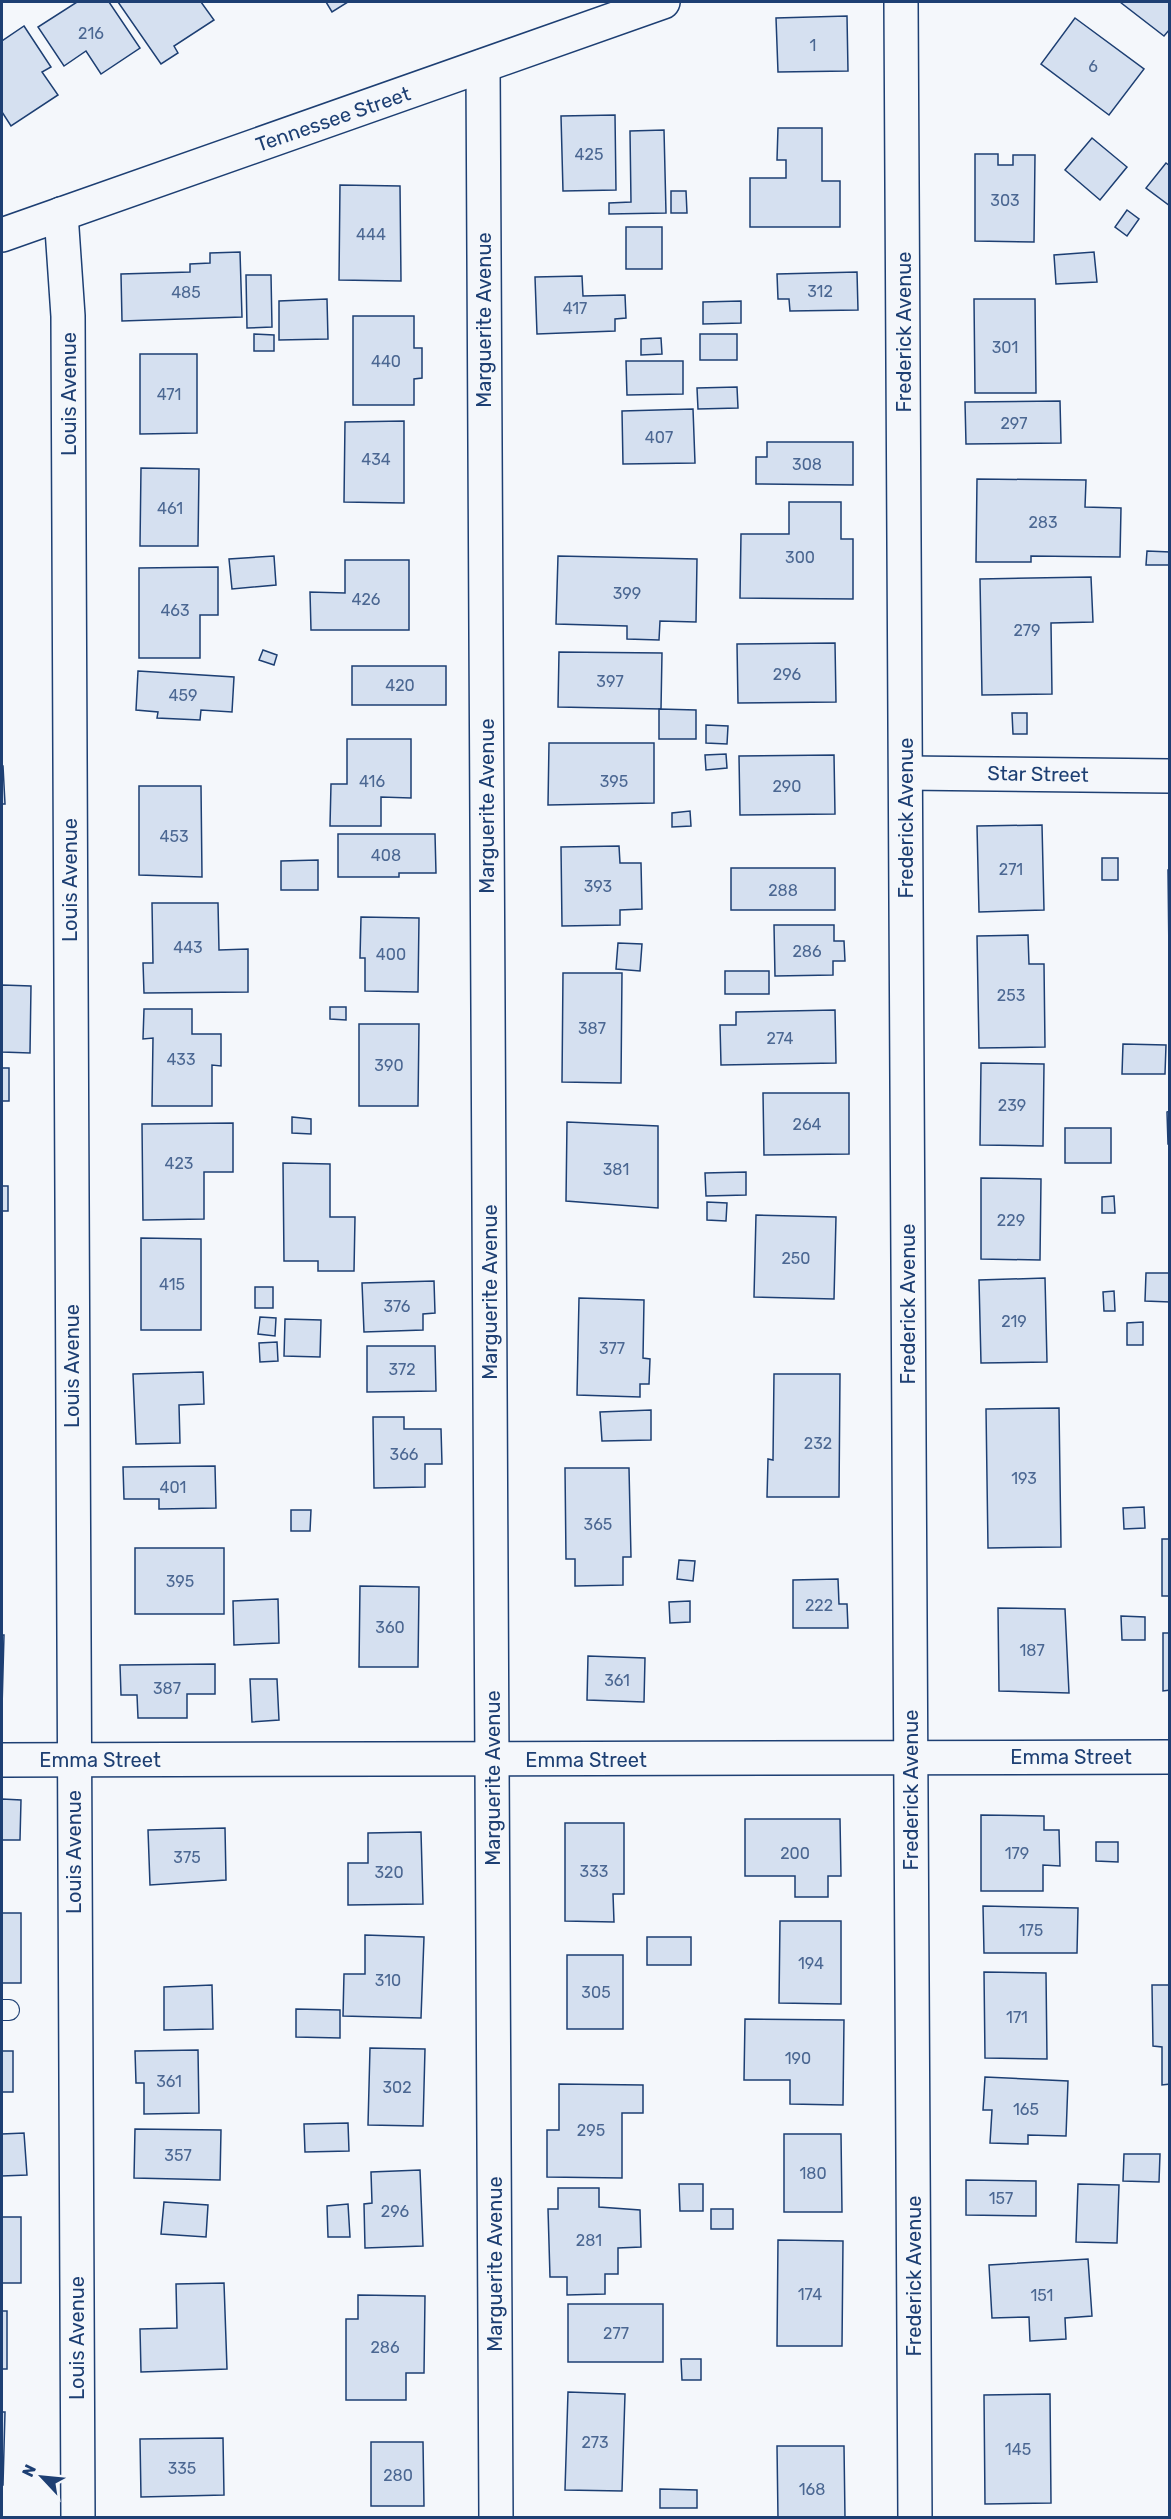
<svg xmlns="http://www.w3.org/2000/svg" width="1171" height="2519" font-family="Rubik,sans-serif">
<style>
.building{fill:#d5e0f0;stroke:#1d3f73;stroke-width:1.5}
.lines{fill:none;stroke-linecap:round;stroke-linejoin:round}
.service-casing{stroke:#1d3f73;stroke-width:22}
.minor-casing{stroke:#1d3f73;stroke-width:36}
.service{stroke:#f4f7fb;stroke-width:20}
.minor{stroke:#f4f7fb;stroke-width:33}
.labels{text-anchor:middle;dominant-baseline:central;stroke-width:4.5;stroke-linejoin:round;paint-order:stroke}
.number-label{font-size:16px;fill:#4b6792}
.street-label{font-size:20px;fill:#1d3f73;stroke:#f4f7fb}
</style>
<rect width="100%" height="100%" fill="#f4f7fb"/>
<!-- building -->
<g class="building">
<polygon points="77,2 109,2 140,48 101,74 86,51 64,66 38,27"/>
<polygon points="118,2 201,2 214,20 174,46 178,53 161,64"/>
<polygon points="326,2 348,2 332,12"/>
<polygon points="1120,2 1170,2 1170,29 1164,36"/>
<polygon points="847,16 848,71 778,72 776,18"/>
<polygon points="1075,18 1144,69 1109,115 1041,64"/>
<polygon points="24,26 51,67 42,72 58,95 11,126 2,112 2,41"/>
<polygon points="615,115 616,190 563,191 561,116"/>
<polygon points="778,128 822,128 822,181 840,181 840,227 750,227 750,178 786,178 786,160 777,160"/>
<polygon points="664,130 666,213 609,214 609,203 631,202 630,131"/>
<polygon points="1092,138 1127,167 1100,200 1065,170"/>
<polygon points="975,154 998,154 998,165 1013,165 1013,155 1035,155 1034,242 975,241"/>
<polygon points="1166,163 1170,166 1170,206 1146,188"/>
<polygon points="340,185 400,186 401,281 339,280"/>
<polygon points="671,191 686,191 687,213 671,213"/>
<polygon points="1127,210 1139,219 1127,236 1115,227"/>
<rect x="626" y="227" width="36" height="42"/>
<polygon points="240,252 242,317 122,321 121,274 190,272 190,264 210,263 210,253"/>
<polygon points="1094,252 1097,282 1056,284 1054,255"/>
<polygon points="857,272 858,310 790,311 789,299 778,299 777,274"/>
<polygon points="246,275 271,275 272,327 247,328"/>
<polygon points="582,276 583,296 625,295 626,318 615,319 615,331 537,334 535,277"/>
<polygon points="327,299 328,339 279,340 279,301"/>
<polygon points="974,299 1035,299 1036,393 975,393"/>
<polygon points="741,301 741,323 703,324 703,302"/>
<polygon points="353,316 414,316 414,348 422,348 422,378 414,379 414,405 353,405"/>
<polygon points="254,334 274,335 274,351 254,351"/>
<rect x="700" y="334" width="37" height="26"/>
<polygon points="661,338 662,354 641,355 641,339"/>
<polygon points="140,354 197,354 197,433 140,434"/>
<polygon points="626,361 683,361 683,394 627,395"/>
<polygon points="737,387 738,408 698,409 697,388"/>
<polygon points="1060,401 1061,443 966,444 965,402"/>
<polygon points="693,409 695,463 623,464 622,411"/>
<polygon points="404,421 404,503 344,502 345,422"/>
<polygon points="767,442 853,442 853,485 756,484 756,457 767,457"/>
<polygon points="141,468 199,469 198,546 140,546"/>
<polygon points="977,479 1086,480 1085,507 1121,508 1120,557 1031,556 1031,562 976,562"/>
<polygon points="789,502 841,502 841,539 853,539 853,599 740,598 741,534 789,534"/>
<polygon points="1147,551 1170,552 1170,565 1146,565"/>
<polygon points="274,556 276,585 232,589 229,559"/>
<polygon points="558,556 697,559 696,622 660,621 659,640 627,639 627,626 556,624"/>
<polygon points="345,560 409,560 409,630 311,630 310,592 345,593"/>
<polygon points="218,567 218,615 200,615 200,658 139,658 139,568"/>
<polygon points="1091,577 1093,622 1051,623 1052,694 982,695 980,579"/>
<polygon points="835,643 836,702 738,703 737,644"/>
<polygon points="263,650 277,655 274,665 259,660"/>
<polygon points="559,652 662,653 661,709 558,707"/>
<rect x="352" y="666" width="94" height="39"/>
<polygon points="138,671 234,677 232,712 201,710 200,720 157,718 158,712 136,710"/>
<polygon points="659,709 696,710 696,739 659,739"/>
<polygon points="1012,713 1027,713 1027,734 1013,734"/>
<polygon points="706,725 728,726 727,744 706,743"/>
<polygon points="347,739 411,739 411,798 381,797 381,826 330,826 331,784 347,784"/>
<polygon points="549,743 654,743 654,803 548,805"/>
<polygon points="726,754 727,768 706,770 705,755"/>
<polygon points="834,755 835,814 740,815 739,756"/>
<polygon points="2,766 3,766 5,804 2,804"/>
<polygon points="139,786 201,786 202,877 139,875"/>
<polygon points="690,811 691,826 672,827 672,813"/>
<polygon points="1042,825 1044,910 979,912 977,826"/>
<polygon points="338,834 435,834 436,873 399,873 399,877 338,877"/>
<polygon points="619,846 620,863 641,863 642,909 620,910 620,925 562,926 561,847"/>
<rect x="1102" y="858" width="16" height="22"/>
<polygon points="318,860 318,890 281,890 281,861"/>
<rect x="731" y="868" width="104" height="42"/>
<polygon points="1168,870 1170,870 1170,957 1169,957"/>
<polygon points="152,903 218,903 219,950 248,949 248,992 144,993 143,963 153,963"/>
<polygon points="361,917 419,918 418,992 365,991 365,958 360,958"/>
<polygon points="774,925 834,925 834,941 844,941 845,961 833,961 833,975 775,976"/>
<polygon points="1028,935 1029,964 1044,964 1045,1047 979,1048 977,936"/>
<polygon points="618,943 642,944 640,971 616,969"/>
<rect x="725" y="971" width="44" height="23"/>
<polygon points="563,973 622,973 621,1083 562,1082"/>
<polygon points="2,985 31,986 30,1053 2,1052"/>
<polygon points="330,1007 346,1007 346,1020 330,1019"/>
<polygon points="144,1009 192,1009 192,1034 221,1034 221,1066 212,1065 212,1106 152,1106 153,1038 143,1039"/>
<polygon points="835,1010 836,1063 721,1065 720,1025 736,1025 736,1012"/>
<polygon points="359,1024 419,1024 418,1106 359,1106"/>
<polygon points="1123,1044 1166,1045 1165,1074 1122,1074"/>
<polygon points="981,1063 1044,1064 1043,1146 980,1145"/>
<rect x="2" y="1068" width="7" height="33"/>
<polygon points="763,1093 849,1093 849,1154 764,1155"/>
<polygon points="1170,1111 1170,1144 1168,1144 1167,1112"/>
<polygon points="292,1117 311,1119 311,1134 292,1133"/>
<polygon points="567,1122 658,1126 658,1208 566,1201"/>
<polygon points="233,1123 233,1172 204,1172 204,1219 143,1220 142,1124"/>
<rect x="1065" y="1128" width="46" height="35"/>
<polygon points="283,1163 330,1164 330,1217 355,1217 354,1271 318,1271 318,1261 284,1261"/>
<polygon points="746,1172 746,1195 706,1196 705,1173"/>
<polygon points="981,1178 1041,1179 1040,1260 981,1259"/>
<rect x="2" y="1186" width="6" height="25"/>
<polygon points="1114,1196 1115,1213 1102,1213 1102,1197"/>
<polygon points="707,1202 727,1203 726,1221 707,1220"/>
<polygon points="756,1215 836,1217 834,1299 754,1297"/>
<polygon points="141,1238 201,1239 201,1330 141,1330"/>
<polygon points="1146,1273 1170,1273 1170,1302 1145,1301"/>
<polygon points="1045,1278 1047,1362 981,1363 979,1280"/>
<polygon points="434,1281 435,1313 423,1314 423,1330 364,1332 362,1283"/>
<rect x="255" y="1287" width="18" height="21"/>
<polygon points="1114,1291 1115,1311 1104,1311 1103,1292"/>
<polygon points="579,1298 644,1300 643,1358 650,1359 649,1384 640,1384 640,1397 577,1395"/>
<polygon points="260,1317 276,1318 275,1336 258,1334"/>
<polygon points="285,1319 321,1320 320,1357 284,1356"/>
<polygon points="1143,1322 1143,1345 1127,1345 1127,1323"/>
<polygon points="277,1342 278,1361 260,1362 259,1343"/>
<polygon points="367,1346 435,1346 436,1391 367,1392"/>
<polygon points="203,1372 204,1404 179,1405 180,1443 136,1444 133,1374"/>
<polygon points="774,1374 840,1374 839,1497 767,1497 768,1459 773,1460"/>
<polygon points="1059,1408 1061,1547 988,1548 986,1409"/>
<polygon points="651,1410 651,1440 602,1441 600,1412"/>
<polygon points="373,1417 404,1417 404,1429 441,1429 442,1464 425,1464 425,1487 374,1488"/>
<polygon points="215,1466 216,1508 159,1509 159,1499 124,1499 123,1467"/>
<polygon points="565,1468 629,1468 631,1557 623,1557 623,1585 575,1586 575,1559 566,1559"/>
<polygon points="1144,1507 1145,1528 1124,1529 1123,1508"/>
<polygon points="291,1510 311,1510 310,1531 291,1531"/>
<rect x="1162" y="1539" width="8" height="57"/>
<rect x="135" y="1548" width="89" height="66"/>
<polygon points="679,1560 695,1561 693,1581 677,1579"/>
<polygon points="838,1579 839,1604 847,1604 848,1628 793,1628 793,1580"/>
<polygon points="360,1586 419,1587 418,1667 359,1667"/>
<polygon points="278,1599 279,1643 234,1645 233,1601"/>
<polygon points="690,1601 690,1622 670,1623 669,1602"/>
<polygon points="998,1608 1065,1609 1069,1693 999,1691"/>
<polygon points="1121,1616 1145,1617 1145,1640 1122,1640"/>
<polygon points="1163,1633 1170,1633 1170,1690 1163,1691"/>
<polygon points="2,1635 4,1635 2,1708"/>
<polygon points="588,1656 645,1658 644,1702 587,1700"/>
<polygon points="215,1664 215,1694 187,1694 187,1718 138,1718 137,1695 121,1695 120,1665"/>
<polygon points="250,1679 277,1679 279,1720 252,1722"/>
<polygon points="2,1799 21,1800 20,1840 2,1840"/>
<polygon points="981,1815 1044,1816 1044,1830 1059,1830 1060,1866 1043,1865 1043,1891 981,1891"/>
<polygon points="745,1819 840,1819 841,1876 828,1876 828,1897 795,1897 795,1876 745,1876"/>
<polygon points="565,1823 624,1823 624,1894 613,1894 614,1922 565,1921"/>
<polygon points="225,1828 226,1880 150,1885 148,1830"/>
<polygon points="421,1832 423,1904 348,1905 348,1863 368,1863 368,1833"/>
<polygon points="1096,1842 1118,1842 1118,1862 1096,1861"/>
<polygon points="983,1906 1078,1908 1077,1953 984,1953"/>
<rect x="2" y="1913" width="19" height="70"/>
<polygon points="780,1921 841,1921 841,2004 779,2003"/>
<polygon points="365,1935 424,1937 421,2018 343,2016 344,1974 365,1974"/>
<rect x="647" y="1937" width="44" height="28"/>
<rect x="567" y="1955" width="56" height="74"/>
<polygon points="984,1972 1046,1973 1047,2059 985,2058"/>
<polygon points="212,1985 213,2029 164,2030 164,1987"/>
<polygon points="1152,1985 1170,1985 1170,2084 1162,2085 1162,2047 1153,2046"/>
<polygon points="296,2009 340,2010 340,2038 296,2037"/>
<polygon points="745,2019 844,2020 843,2105 790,2104 790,2080 744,2080"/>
<polygon points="370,2048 425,2049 423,2126 368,2125"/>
<polygon points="198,2050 199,2113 144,2114 144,2083 136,2083 135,2051"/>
<rect x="2" y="2051" width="11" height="41"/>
<polygon points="985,2077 1068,2081 1066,2136 1028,2135 1028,2144 990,2143 992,2110 983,2110"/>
<polygon points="559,2084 643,2085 643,2113 622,2113 622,2178 547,2177 547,2130 559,2130"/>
<polygon points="348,2123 349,2151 305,2152 304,2124"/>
<polygon points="135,2129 221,2130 220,2180 134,2178"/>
<polygon points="24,2133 27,2175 2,2176 2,2134"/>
<polygon points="784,2134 841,2134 842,2212 784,2212"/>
<polygon points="1124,2154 1160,2154 1159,2182 1123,2181"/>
<polygon points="420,2170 423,2246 365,2248 364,2204 372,2203 371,2172"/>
<polygon points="966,2180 1036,2181 1036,2216 966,2215"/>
<polygon points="679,2184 703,2184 703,2211 680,2211"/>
<polygon points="1078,2184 1119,2185 1117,2243 1076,2242"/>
<polygon points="558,2188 599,2188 599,2207 640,2210 641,2247 618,2248 618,2274 605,2274 605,2294 567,2295 567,2277 550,2277 548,2209 558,2209"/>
<polygon points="164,2202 208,2205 206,2237 161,2234"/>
<polygon points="348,2204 350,2237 328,2237 327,2206"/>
<rect x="711" y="2209" width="22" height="20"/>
<rect x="2" y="2217" width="19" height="66"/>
<polygon points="778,2240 843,2241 842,2346 777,2346"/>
<polygon points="1088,2259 1092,2316 1065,2318 1066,2339 1030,2341 1029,2317 992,2318 989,2265"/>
<polygon points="224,2283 227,2369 141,2372 140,2329 177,2328 176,2284"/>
<polygon points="358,2295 425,2296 424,2373 406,2373 406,2400 346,2400 346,2319 358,2319"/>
<rect x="568" y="2304" width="95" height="58"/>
<rect x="2" y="2311" width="5" height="58"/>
<polygon points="681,2359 701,2359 701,2380 682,2380"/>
<polygon points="568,2392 625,2394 622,2491 565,2490"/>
<polygon points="1050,2394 1051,2503 985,2504 984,2395"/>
<polygon points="2,2412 5,2412 3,2485 2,2485"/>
<polygon points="223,2438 224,2495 141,2497 140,2439"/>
<polygon points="371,2442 423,2442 424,2506 371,2506"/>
<polygon points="777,2446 844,2446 845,2518 778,2518"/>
<polygon points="660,2489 697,2490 697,2508 660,2508"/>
</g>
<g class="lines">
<defs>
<polyline id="service" points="2,2010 9,2010"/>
<g id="minor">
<polyline points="901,2 915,2518"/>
<polyline points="483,66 496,2518"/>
<polyline points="61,214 68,316 78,2518"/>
<polyline points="2,235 663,2"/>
<polyline points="906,773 1170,776"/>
<polyline points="2,1760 1170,1757"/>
</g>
</defs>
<!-- service casing -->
<use href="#service" class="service-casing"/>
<!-- minor casing -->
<use href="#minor" class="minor-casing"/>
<!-- service -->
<use href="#service" class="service"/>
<!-- minor -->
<use href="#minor" class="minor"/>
</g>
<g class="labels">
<!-- number labels -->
<g class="number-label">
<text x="91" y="33">216</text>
<text x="813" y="45">1</text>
<text x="1093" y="66">6</text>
<text x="589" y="154">425</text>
<text x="1005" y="200">303</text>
<text x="371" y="234">444</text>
<text x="820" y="291">312</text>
<text x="186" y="292">485</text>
<text x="575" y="308">417</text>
<text x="1005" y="347">301</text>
<text x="386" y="361">440</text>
<text x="169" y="394">471</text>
<text x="1014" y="423">297</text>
<text x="659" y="437">407</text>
<text x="376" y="459">434</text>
<text x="807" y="464">308</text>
<text x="170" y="508">461</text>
<text x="1043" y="522">283</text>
<text x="800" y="557">300</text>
<text x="627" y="593">399</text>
<text x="366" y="599">426</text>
<text x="175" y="610">463</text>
<text x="1027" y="630">279</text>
<text x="787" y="674">296</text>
<text x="610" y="681">397</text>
<text x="400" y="685">420</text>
<text x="183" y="695">459</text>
<text x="372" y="781">416</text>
<text x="614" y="781">395</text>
<text x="787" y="786">290</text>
<text x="174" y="836">453</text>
<text x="386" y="855">408</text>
<text x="1011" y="869">271</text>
<text x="598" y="886">393</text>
<text x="783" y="890">288</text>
<text x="188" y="947">443</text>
<text x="807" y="951">286</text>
<text x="391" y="954">400</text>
<text x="1011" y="995">253</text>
<text x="592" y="1028">387</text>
<text x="780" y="1038">274</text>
<text x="181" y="1059">433</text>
<text x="389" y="1065">390</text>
<text x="1012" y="1105">239</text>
<text x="807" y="1124">264</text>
<text x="179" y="1163">423</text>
<text x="616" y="1169">381</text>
<text x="1011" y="1220">229</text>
<text x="796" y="1258">250</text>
<text x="172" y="1284">415</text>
<text x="397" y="1306">376</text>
<text x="1014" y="1321">219</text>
<text x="612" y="1348">377</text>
<text x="402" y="1369">372</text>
<text x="818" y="1443">232</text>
<text x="404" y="1454">366</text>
<text x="1024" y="1478">193</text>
<text x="173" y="1487">401</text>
<text x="598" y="1524">365</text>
<text x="180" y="1581">395</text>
<text x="819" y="1605">222</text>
<text x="390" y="1627">360</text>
<text x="1032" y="1650">187</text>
<text x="617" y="1680">361</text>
<text x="167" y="1688">387</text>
<text x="795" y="1853">200</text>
<text x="1017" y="1853">179</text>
<text x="187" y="1857">375</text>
<text x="594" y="1871">333</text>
<text x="389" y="1872">320</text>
<text x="1031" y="1930">175</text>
<text x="811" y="1963">194</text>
<text x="388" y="1980">310</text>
<text x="596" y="1992">305</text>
<text x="1017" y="2017">171</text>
<text x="798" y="2058">190</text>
<text x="169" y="2081">361</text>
<text x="397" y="2087">302</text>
<text x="1026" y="2109">165</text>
<text x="591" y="2130">295</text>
<text x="178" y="2155">357</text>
<text x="813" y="2173">180</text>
<text x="1001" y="2198">157</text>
<text x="395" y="2211">296</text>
<text x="589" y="2240">281</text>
<text x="810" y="2294">174</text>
<text x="1042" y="2295">151</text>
<text x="616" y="2333">277</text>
<text x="385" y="2347">286</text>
<text x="595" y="2442">273</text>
<text x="1018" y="2449">145</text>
<text x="182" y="2468">335</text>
<text x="398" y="2475">280</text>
<text x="812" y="2489">168</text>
</g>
<!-- street labels -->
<g class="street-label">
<text transform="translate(333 119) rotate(-19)">Tennessee Street</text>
<text transform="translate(484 320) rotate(-90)">Marguerite Avenue</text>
<text transform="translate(904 332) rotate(-90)">Frederick Avenue</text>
<text transform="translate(69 394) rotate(-90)">Louis Avenue</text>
<text transform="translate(1038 774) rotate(1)">Star Street</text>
<text transform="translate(487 806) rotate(-90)">Marguerite Avenue</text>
<text transform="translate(906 818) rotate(-90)">Frederick Avenue</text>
<text transform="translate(70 880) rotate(-90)">Louis Avenue</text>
<text transform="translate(490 1292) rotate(-90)">Marguerite Avenue</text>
<text transform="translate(908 1304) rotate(-90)">Frederick Avenue</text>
<text transform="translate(72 1366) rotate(-90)">Louis Avenue</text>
<text x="1071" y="1757">Emma Street</text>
<text x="100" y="1760">Emma Street</text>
<text x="586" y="1760">Emma Street</text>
<text transform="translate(493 1778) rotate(-90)">Marguerite Avenue</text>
<text transform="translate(911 1790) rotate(-90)">Frederick Avenue</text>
<text transform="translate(74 1852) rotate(-90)">Louis Avenue</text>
<text transform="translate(495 2264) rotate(-90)">Marguerite Avenue</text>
<text transform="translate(914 2276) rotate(-90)">Frederick Avenue</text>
<text transform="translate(77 2338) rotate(-90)">Louis Avenue</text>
</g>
</g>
<!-- border -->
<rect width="1171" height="2519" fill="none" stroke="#1d3f73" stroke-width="6"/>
<!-- north arrow -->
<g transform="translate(42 2477) rotate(296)" stroke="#f4f7fb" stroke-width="4.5" paint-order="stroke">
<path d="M0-4.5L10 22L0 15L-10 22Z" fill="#1d3f73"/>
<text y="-9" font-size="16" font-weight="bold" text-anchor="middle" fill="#1d3f73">N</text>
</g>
</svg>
